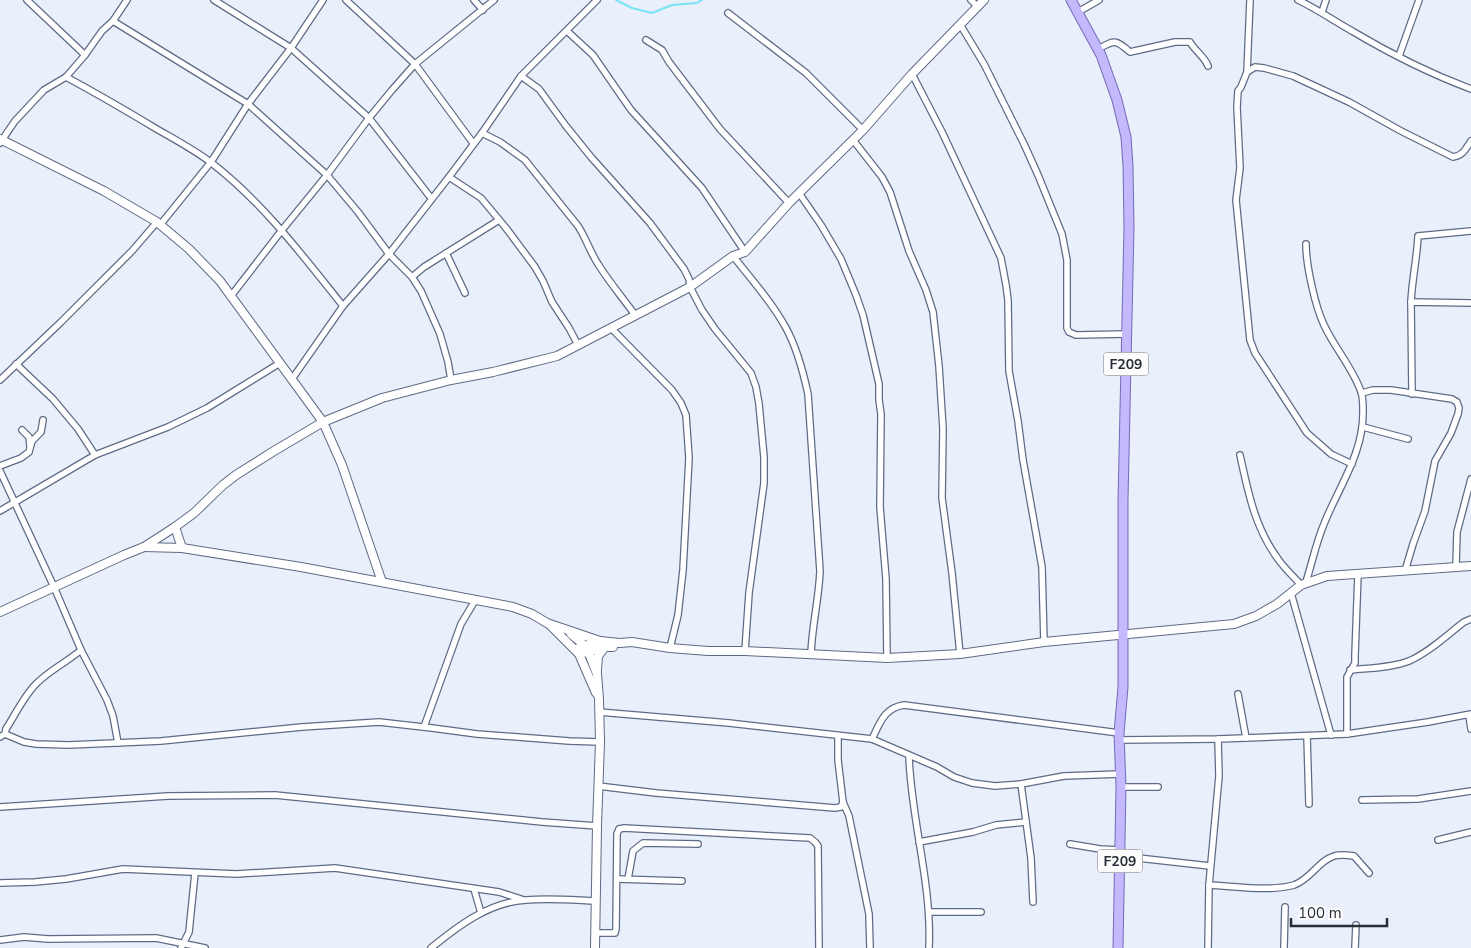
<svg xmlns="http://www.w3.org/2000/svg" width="1471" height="948" font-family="'Nunito Sans',sans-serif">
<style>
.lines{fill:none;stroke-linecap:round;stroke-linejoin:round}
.stream{stroke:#78e4f6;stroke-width:2}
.street-casing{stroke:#5e6b85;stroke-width:8}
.secondary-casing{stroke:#5e6b85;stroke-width:10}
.primary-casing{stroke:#746ab6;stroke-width:11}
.street{stroke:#fff;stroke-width:5.5}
.secondary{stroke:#fff;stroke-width:8}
.primary{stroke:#c4b9fc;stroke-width:9}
.labels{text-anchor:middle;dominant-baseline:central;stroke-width:4;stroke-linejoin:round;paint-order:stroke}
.shield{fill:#fcfcfc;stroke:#686c74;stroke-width:1}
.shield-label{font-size:14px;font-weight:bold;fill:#282e39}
</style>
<rect width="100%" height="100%" fill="#e9effb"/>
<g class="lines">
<!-- stream -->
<polyline class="stream" points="616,0 632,8 652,13 672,5 697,3 702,0"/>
<defs>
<g id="street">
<polyline points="27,0 85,55"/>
<polyline points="214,0 291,48 369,118 431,198"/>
<polyline points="346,0 415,64 473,143"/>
<polyline points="474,0 483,10"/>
<polyline points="971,0 978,7"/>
<polyline points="1250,0 1247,72 1241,87 1238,91 1237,107 1240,168 1236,200 1250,340 1255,353 1307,433 1331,454 1352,464"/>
<path d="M1298,0C1317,9 1334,21 1352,31C1389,53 1431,74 1471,89"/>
<polyline points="1078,12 1099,0"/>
<polyline points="1322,12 1326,0"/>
<polyline points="728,13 806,73 863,130"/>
<polyline points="113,21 248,104 327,175 358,212 389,254 412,277 421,291 440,334 448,362 451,380"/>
<polyline points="961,26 984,64 1024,144 1038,175 1062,234 1067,260 1067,328 1069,332 1076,335 1127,334"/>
<polyline points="567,31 593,55 631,110 702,188 745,252"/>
<polyline points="646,40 662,50 669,62 720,129 789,203"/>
<path d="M1098,49C1115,40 1115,39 1130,52L1175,42H1190C1195,51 1205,57 1208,66"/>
<polyline points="1399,56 1419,0"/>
<path d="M1247,72L1255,67L1264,68L1293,76L1349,102L1401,131L1453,157C1463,156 1466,148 1471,141"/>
<polyline points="912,74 942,132 1001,258 1006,285 1008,300 1009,371 1018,421 1023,460 1042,567 1044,642"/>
<polyline points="521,76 539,89 566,126 591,157 650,223 684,269 689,279 690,287 702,310 715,329 751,373 756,387 759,404 764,457 764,483 749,593 745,651"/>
<path d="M66,77C96,93 125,110 155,128C174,139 195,150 213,164C264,204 303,256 343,306"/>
<path d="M482,133L500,142L525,160L578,226C586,238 590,252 598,264C609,282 623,298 635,315"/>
<polyline points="853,140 882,177 890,192 909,251 926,290 933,312 939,366 943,429 942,498 952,573 960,654"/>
<polyline points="0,143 15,121 44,90 66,77 85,55 102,31 113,21 127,0"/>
<polyline points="449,177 481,198 506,228 535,267 543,281 552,302 569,328 578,345"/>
<polyline points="799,193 821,225 841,259 856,295 863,315 879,384 879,400 881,414 880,507 886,579 887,658"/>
<polyline points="160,225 211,162 248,104 291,48 323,0"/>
<path d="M1306,244C1306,265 1315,306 1324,325C1334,347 1354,370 1361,392C1363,397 1363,405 1363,410C1364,453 1339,486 1324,524C1316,543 1312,563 1306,582"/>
<polyline points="446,253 465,293"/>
<path d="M733,256C751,279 772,302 786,328C797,348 803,371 808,394L820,571C819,598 812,626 811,654"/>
<polyline points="412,277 424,267 499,220"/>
<polyline points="231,296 282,230 327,175 369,118 392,90 415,64 494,0"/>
<path d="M1411,302C1412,280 1417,258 1418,236L1471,231"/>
<polyline points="611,328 672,390 681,403 686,415 689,458 683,570 678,615 670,648"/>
<polyline points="16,364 53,399 78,429 95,455"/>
<polyline points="292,379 343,306 389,254 449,177 482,133 521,76 597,0"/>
<polyline points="0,380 60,323 132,251 157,222"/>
<polyline points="1362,393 1373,390 1391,390 1452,399 1457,402 1459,408 1458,414 1451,433 1435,461 1425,511 1413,544 1405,571"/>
<polyline points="1412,394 1411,302 1471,303"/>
<polyline points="1363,427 1408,439"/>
<polyline points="22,430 29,437 30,446"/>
<path d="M1240,455C1248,492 1255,528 1278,559C1285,569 1294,577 1301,585"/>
<polyline points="0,466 21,458 29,452 32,441 41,432 43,420"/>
<polyline points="0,471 54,587 81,650 107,700 113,716 118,743"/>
<polyline points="0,511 95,455 168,427 207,408 280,363"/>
<polyline points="1456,566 1457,532 1471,479"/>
<polyline points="1291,593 1331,735"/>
<path d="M1350,670C1369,668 1391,668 1409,661C1428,653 1447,635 1464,622L1471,619"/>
<polyline points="1238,694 1246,738"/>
<polyline points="599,712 729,723 872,739 937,767 954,777 972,783 995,786 1021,784 1064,776 1120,774"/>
<polyline points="1469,715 1471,729"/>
<polyline points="424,727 461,624 476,599"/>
<polyline points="5,734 24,742 36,744 69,745 161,741 302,727 379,722 432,728 477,734 569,741 600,742"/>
<polyline points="1347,734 1347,677 1355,663 1355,655 1358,574"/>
<polyline points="1307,736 1309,804"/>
<path d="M0,737L5,734L6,729C15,715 25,694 37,683C50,670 67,662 81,650"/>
<path d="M872,739C880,723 884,708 904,705L1119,733"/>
<polyline points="1120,740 1218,739 1347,734 1428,722 1471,714"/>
<path d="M909,756C911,820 932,883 929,948"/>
<polyline points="1021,784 1031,858 1033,902"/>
<polyline points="598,786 656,793 835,808 841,807 843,802 838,760 838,736"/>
<polyline points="1121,787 1158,787"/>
<polyline points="1362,800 1418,799 1471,791"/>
<polyline points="843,802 849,816 869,914 870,948"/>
<polyline points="0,807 168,796 275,795 542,822 597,826"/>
<polyline points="1438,840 1471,832"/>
<polyline points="919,842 973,832 996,825 1026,822"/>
<polyline points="1070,844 1100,849 1120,850"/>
<polyline points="1120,856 1210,866"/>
<polyline points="617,879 682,881"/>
<polyline points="628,879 633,851 643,843 698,844"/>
<polyline points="0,883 35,882 66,879 123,869 236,874 335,868 499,892 524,900"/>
<path d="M1209,885C1234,886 1270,892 1294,885C1311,879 1318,861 1334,856C1340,854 1348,855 1354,856L1369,873"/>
<polyline points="474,889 481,913"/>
<polyline points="929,912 981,912"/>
<polyline points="595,933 615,933 616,929 617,834 619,829 624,828 810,838 815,842 818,846 819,948"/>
<polyline points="0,940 24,937 48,939 156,938 205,948"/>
<polyline points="181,948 189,932 195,873"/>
<path d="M431,948C458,926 489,902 526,900C549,898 572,900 595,901"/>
<polyline points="1208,948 1209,885 1219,776 1218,739"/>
<polyline points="1284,948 1285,907"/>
<polyline points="1355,948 1356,925"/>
</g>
<g id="secondary">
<polyline points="0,139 104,191 157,222 189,249 220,281 323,422 342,465 382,582"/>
<polyline points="175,527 182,548"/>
<polyline points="144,547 182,548 301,567 513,607 532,614 547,623 600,641"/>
<polyline points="0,612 124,555 144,547 175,527 194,513 223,485 236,475 274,451 323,422 382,398 451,380 493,372 557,356 690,287 733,256 745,252 789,203 863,130 912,74 984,0"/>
<polyline points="550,625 579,654 596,693"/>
<polyline points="571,634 584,645 590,656 597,674 599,699 600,742 597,826 595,948"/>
<polyline points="576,649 600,641 620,643 632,642 670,648 708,651 745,651 887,658 960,654 1044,642 1234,624 1256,616 1277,604 1301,585 1327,576 1471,566"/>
<polyline points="583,653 605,647 613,647"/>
<polyline points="597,670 598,656 605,647"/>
</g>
<polyline id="primary" points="1071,0 1101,55 1117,100 1126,137 1128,166 1129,228 1123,500 1123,687 1119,733 1121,787 1118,948"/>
</defs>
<!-- street casing -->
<use href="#street" class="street-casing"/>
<!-- secondary casing -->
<use href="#secondary" class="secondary-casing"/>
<!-- primary casing -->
<use href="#primary" class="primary-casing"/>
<!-- street -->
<use href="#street" class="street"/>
<!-- secondary -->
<use href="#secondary" class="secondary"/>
<!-- primary -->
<use href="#primary" class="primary"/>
</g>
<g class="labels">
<!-- shield labels -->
<g class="shield">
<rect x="1103.5" y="352.5" width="45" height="23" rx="4"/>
<rect x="1097.5" y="849.5" width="45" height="23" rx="4"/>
</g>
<g class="shield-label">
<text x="1126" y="364">F209</text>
<text x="1120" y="861">F209</text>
</g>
</g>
<!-- scale -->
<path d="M1291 918v8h96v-8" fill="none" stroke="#282e39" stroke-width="2.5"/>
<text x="1298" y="918" font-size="15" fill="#282e39" stroke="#fcfcfc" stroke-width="4" paint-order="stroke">100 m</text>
</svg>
